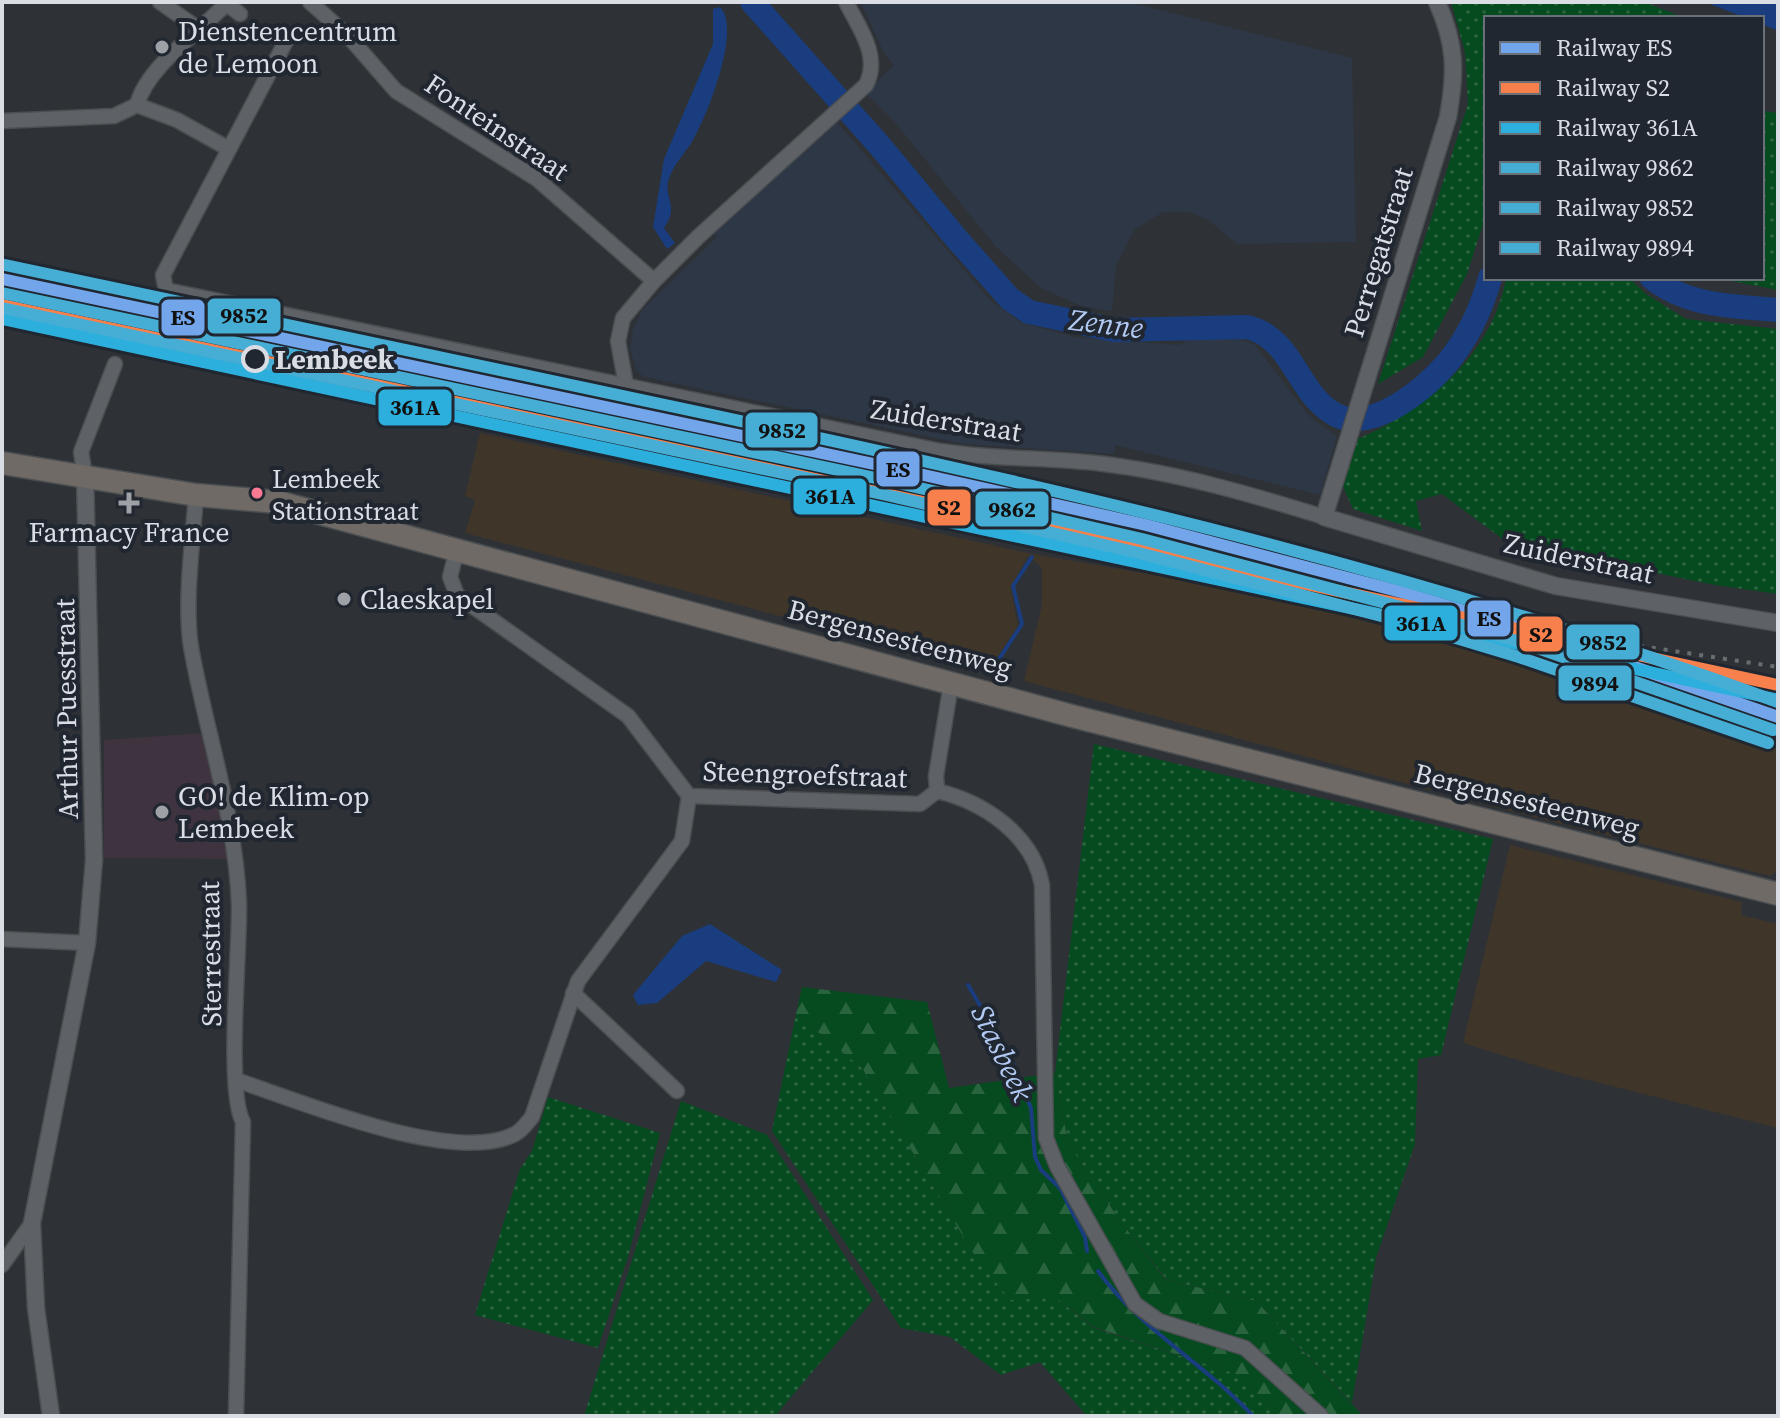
<svg xmlns="http://www.w3.org/2000/svg" width="1780" height="1418" viewBox="0 0 1780 1418" font-family="'Source Serif 4',serif">
<style>
.commercial{fill:#3f3529}
.built{fill:#2e3745}
.education{fill:#3e333f}
.grass{fill:url(#grass-dots)}
.forest{fill:url(#forest-firs)}
.water{fill:#193d7e}
.lines{fill:none;stroke-linecap:round;stroke-linejoin:round}
.stream{stroke:#193d7e;stroke-width:4}
.river{stroke:#193d7e;stroke-width:24}
.minor-casing{stroke:#4a4e51;stroke-width:17}
.tertiary-casing{stroke:#4a4e51;stroke-width:19}
.primary-casing{stroke:#4a4e51;stroke-width:25}
.minor{stroke:#5e6266;stroke-width:14}
.tertiary{stroke:#5e6266;stroke-width:16}
.primary{stroke:#6f6a66;stroke-width:22}
.rail{stroke:#6a6d70;stroke-width:4;stroke-dasharray:4 8;stroke-linecap:butt}
.rail-1-casing{stroke:#202730;stroke-width:18}
.rail-2-casing{stroke:#202730;stroke-width:18}
.rail-3-casing{stroke:#202730;stroke-width:18}
.rail-4-casing{stroke:#202730;stroke-width:18}
.rail-5-casing{stroke:#202730;stroke-width:18}
.rail-6-casing{stroke:#202730;stroke-width:18}
.rail-1{stroke:#73a5eb;stroke-width:12}
.rail-2{stroke:#f7804c;stroke-width:12}
.rail-3{stroke:#2dafdd;stroke-width:12}
.rail-4{stroke:#46aed5;stroke-width:12}
.rail-5{stroke:#46aed5;stroke-width:12}
.rail-6{stroke:#46aed5;stroke-width:12}
.poi-dot{fill:#9ea2a7;stroke:#202730;stroke-width:3}
.stop-dot{fill:#202730;stroke:#dadee4;stroke-width:4}
.bus-dot{fill:#fe7a93;stroke:#202730;stroke-width:3}
.labels{text-anchor:middle;stroke-width:8;stroke-linejoin:round;paint-order:stroke}
.bus-label{font-size:26px;fill:#dadee4;stroke:#202730;text-anchor:start}
.poi-label{font-size:28px;fill:#dadee4;stroke:#202730;text-anchor:start}
.street-label{font-size:28px;fill:#dadee4;stroke:#202730}
.stop-label{font-size:28px;font-weight:bold;fill:#dadee4;stroke:#202730;text-anchor:start}
.water-label{font-size:30px;font-style:italic;fill:#b2caf3;stroke:#202730}
.line-badge{stroke:#202730;stroke-width:3}
.pale-badge-label{font-size:22px;text-anchor:middle;font-weight:bold;fill:#111}
</style>
<defs>
<pattern id="grass-dots" width="8" height="8" patternUnits="userSpaceOnUse" patternTransform="scale(2)"><rect width="8" height="8" fill="#064b1f"/><path d="M2 2h.1M6 6h.1" fill="none" stroke="#2a643f" stroke-width="1.8" stroke-linecap="round"/></pattern>
<pattern id="forest-firs" width="22" height="20" patternUnits="userSpaceOnUse" patternTransform="scale(2)"><rect width="22" height="20" fill="#064b1f"/><path d="M5 1l3.5 6h-7zM16 11l3.5 6h-7z" fill="#2a643f"/></pattern>
</defs>
<rect width="100%" height="100%" fill="#2e3236"/>
<g class="commercial">
<path d="M480,433l548,120 211,37 257,64 190,55 92,32v128l-7,7 -281,-70 -466,-125 18,-76v-37l-14,-13 -17,34 7,37 -29,45 -524,-138 10,-33 -10,-4z"/>
<path d="M1510,845l232,57 -1,13 37,9v204l-221,-56 -94,-29z"/>
</g>
<g class="built">
<path d="M860,2h268l224,56 4,184 -119,2 -29,-24 -19,-8h-26l-29,18 -18,36 -4,45 -31,-5 -40,-18 -45,-41 -103,-127 -28,-27 29,-28 -10,-12z"/>
<path d="M836,121l155,180 31,22 53,14 104,8 9,-5 51,-2 16,7 54,71 28,20 -17,59 -205,-50 -1,9 -150,-10 -320,-67 -8,-7 -6,-21 3,-20 10,-20 74,-72 -4,-5z"/>
</g>
<path class="education" d="M204,733l26,126 -126,-1v-118z"/>
<g class="grass">
<path d="M1451,2h193l41,16h-199v197l-19,59 -44,83 -45,27 90,-280 -3,-52z"/>
<path d="M1762,111l16,2v177l-62,-12h46z"/>
<path d="M1506,278h123l17,16 40,25 92,10v265l-63,-9 -207,-42 -66,-49 -26,7 6,30 -69,-22 -10,-23 15,-47c67,-29 135,-84 148,-161z"/>
<path d="M1094,744l399,95 -52,216 -23,4 -3,85 -39,114 -24,145 -96,-102 -89,-21 -47,-59 -52,-78 -13,-70z"/>
<path d="M796,1014l66,54 113,188 81,42 38,30 146,47 39,41h-192l-47,-54 -39,13 -51,-38 -49,-9 -129,-197z"/>
<path d="M548,1097l112,36 -32,124 -30,91 -123,-33 45,-146 12,-18z"/>
<path d="M681,1101l86,34 106,165 -98,116h-191z"/>
</g>
<path class="forest" d="M802,987l125,15 22,86 106,-15 13,70 52,78 46,59 90,21 107,115h-84l-40,-41 -145,-48 -38,-29 -46,2 -35,-44 -113,-188 -66,-54z"/>
<g class="water">
<path d="M1705,2h73v29l-16,-7v-6h-16z"/>
<path d="M720,7c22,22 -13,109 -27,133 -7,12 -18,23 -23,36 -9,21 11,29 -6,52l11,15 -8,6 -14,-22 11,-68 49,-115v-35z"/>
<path d="M710,924l72,46 -6,12 -70,-21 -49,42 -19,2 -5,-10 49,-59z"/>
</g>
<g class="lines">
<g class="stream">
<path d="M989,674l33,-50 -9,-38 19,-29"/>
<path d="M968,985l41,69 22,54 4,49 6,13 19,18 25,49 2,14"/>
<path d="M1098,1271c42,58 107,93 155,145"/>
</g>
<g class="river">
<path d="M752,2l128,144 76,92 54,61 19,13 85,18 133,-3c47,11 50,68 89,88 38,20 101,-34 121,-65 15,-21 26,-47 33,-72"/>
<path d="M1652,278c36,29 82,28 126,32"/>
</g>
<defs>
<g id="minor">
<path d="M160,2l40,28"/>
<path d="M310,2l38,34 48,55 141,88 117,102"/>
<path d="M227,4l13,10"/>
<path d="M286,41l-123,234 3,15 774,161c55,9 109,6 164,13 74,9 149,31 220,53"/>
<path d="M137,105c10,-39 64,-74 91,-103"/>
<path d="M2,121l112,-5 23,-11 40,15 52,29"/>
<path d="M626,385l-8,-44 5,-23 31,-37 45,-45 167,-151c15,-29 -7,-57 -20,-83"/>
<path d="M85,475l-4,-23 34,-88"/>
<path d="M196,495c-3,43 -12,109 -5,152 15,85 45,171 48,257 1,46 -13,187 4,218l-7,294"/>
<path d="M457,549l-7,28 7,18 171,121 61,80 231,8 17,-13"/>
<path d="M937,791c47,11 96,44 105,94l4,253 11,28 78,138 24,17 86,27 76,68"/>
<path d="M937,791l-1,-15 15,-92"/>
<path d="M2,939l85,4"/>
<path d="M573,993l104,98"/>
<path d="M236,1080c63,21 219,86 279,54 6,-3 12,-11 17,-17l46,-136 104,-140 7,-45"/>
<path d="M2,1265l30,-42"/>
</g>
<g id="tertiary">
<path d="M1437,2c19,42 19,70 11,115l-124,400 232,69 222,37"/>
<path d="M51,1416l-15,-108 -4,-85 55,-280 7,-83 -9,-385"/>
</g>
<path id="primary" d="M2,463l194,32 82,7 794,214 706,178"/>
</defs>
<use href="#minor" class="minor-casing"/>
<use href="#tertiary" class="tertiary-casing"/>
<use href="#primary" class="primary-casing"/>
<use href="#minor" class="minor"/>
<use href="#tertiary" class="tertiary"/>
<use href="#primary" class="primary"/>
<path class="rail" d="M1628,644l150,23"/>
<defs>
<path id="rail-1" d="M2,279l886,188 258,58 255,67 127,38 250,87"/>
<path id="rail-2" d="M2,305l1776,380"/>
<path id="rail-3" d="M2,319l1773,380"/>
<path id="rail-4" d="M2,293l883,187 257,59 255,67 126,37 250,87"/>
<path id="rail-5" d="M5,265c222,47 443,94 665,141 379,80 743,162 1108,296"/>
<path id="rail-6" d="M2,308l880,186 257,59 254,66 126,38 249,86"/>
</defs>
<use href="#rail-1" class="rail-1-casing"/>
<use href="#rail-2" class="rail-2-casing"/>
<use href="#rail-3" class="rail-3-casing"/>
<use href="#rail-4" class="rail-4-casing"/>
<use href="#rail-5" class="rail-5-casing"/>
<use href="#rail-6" class="rail-6-casing"/>
<use href="#rail-1" class="rail-1"/>
<use href="#rail-2" class="rail-2"/>
<use href="#rail-3" class="rail-3"/>
<use href="#rail-4" class="rail-4"/>
<use href="#rail-5" class="rail-5"/>
<use href="#rail-6" class="rail-6"/>
</g>
<g class="poi-dot">
<circle cx="162" cy="47" r="8"/>
<path d="M125 491h8v8h8v8h-8v8h-8v-8h-8v-8h8z"/>
<circle cx="344" cy="599" r="8"/>
<circle cx="162" cy="812" r="8"/>
</g>
<circle class="stop-dot" cx="255" cy="359" r="12"/>
<circle class="bus-dot" cx="257" cy="493" r="7"/>
<g class="labels">
<g class="bus-label">
<text x="272" y="488">Lembeek<tspan x="272" dy="32">Stationstraat</tspan></text>
</g>
<g class="poi-label">
<text x="178" y="41">Dienstencentrum<tspan x="178" dy="32">de Lemoon</tspan></text>
<text x="129" y="542" text-anchor="middle">Farmacy France</text>
<text x="360" y="609">Claeskapel</text>
<text x="178" y="806">GO! de Klim-op<tspan x="178" dy="32">Lembeek</tspan></text>
</g>
<g class="street-label">
<text transform="translate(497 127) rotate(34)" y="10">Fonteinstraat</text>
<text transform="translate(1378 252) rotate(-73)" y="10">Perregatstraat</text>
<text transform="translate(946 420) rotate(9)" y="10">Zuiderstraat</text>
<text transform="translate(1579 558) rotate(12)" y="10">Zuiderstraat</text>
<text transform="translate(900 638) rotate(15)" y="10">Bergensesteenweg</text>
<text transform="translate(66 709) rotate(-91)" y="10">Arthur Puesstraat</text>
<text transform="translate(805 774) rotate(2)" y="10">Steengroefstraat</text>
<text transform="translate(1527 800) rotate(14)" y="10">Bergensesteenweg</text>
<text transform="translate(210 954) rotate(-91)" y="10">Sterrestraat</text>
</g>
<g class="stop-label">
<text x="275" y="369">Lembeek</text>
</g>
<g class="water-label">
<text transform="translate(1106 324) rotate(7)" y="10">Zenne</text>
<text transform="translate(1002 1053) rotate(64)" y="10">Stasbeek</text>
</g>
</g>
<g class="line-badge">
<rect x="206" y="297" width="76" height="38" rx="8" fill="#46aed5"/>
<rect x="160" y="298" width="46" height="39" rx="8" fill="#73a5eb"/>
<rect x="377" y="388" width="76" height="39" rx="8" fill="#2dafdd"/>
<rect x="744" y="411" width="75" height="38" rx="8" fill="#46aed5"/>
<rect x="875" y="450" width="46" height="38" rx="8" fill="#73a5eb"/>
<rect x="792" y="477" width="76" height="39" rx="8" fill="#2dafdd"/>
<rect x="926" y="488" width="46" height="39" rx="8" fill="#f7804c"/>
<rect x="974" y="490" width="76" height="38" rx="8" fill="#46aed5"/>
<rect x="1466" y="599" width="46" height="39" rx="8" fill="#73a5eb"/>
<rect x="1383" y="604" width="76" height="38" rx="8" fill="#2dafdd"/>
<rect x="1518" y="615" width="46" height="38" rx="8" fill="#f7804c"/>
<rect x="1565" y="623" width="76" height="38" rx="8" fill="#46aed5"/>
<rect x="1557" y="664" width="76" height="38" rx="8" fill="#46aed5"/>
</g>
<g class="pale-badge-label">
<text x="244" y="323">9852</text>
<text x="183" y="325">ES</text>
<text x="415" y="415">361A</text>
<text x="782" y="438">9852</text>
<text x="898" y="477">ES</text>
<text x="830" y="504">361A</text>
<text x="949" y="515">S2</text>
<text x="1012" y="517">9862</text>
<text x="1489" y="626">ES</text>
<text x="1421" y="631">361A</text>
<text x="1541" y="642">S2</text>
<text x="1603" y="650">9852</text>
<text x="1595" y="691">9894</text>
</g>
<rect width="1780" height="1418" fill="none" stroke="#dadee4" stroke-width="8"/>
<rect x="1484" y="16" width="280" height="264" fill="#202730" stroke="#6a7078" stroke-width="2"/>
<rect x="1500" y="42" width="40" height="12" fill="#73a5eb" stroke="#6a7078" stroke-width="2"/>
<text x="1556" y="56" font-size="24" fill="#dadee4">Railway ES</text>
<rect x="1500" y="82" width="40" height="12" fill="#f7804c" stroke="#6a7078" stroke-width="2"/>
<text x="1556" y="96" font-size="24" fill="#dadee4">Railway S2</text>
<rect x="1500" y="122" width="40" height="12" fill="#2dafdd" stroke="#6a7078" stroke-width="2"/>
<text x="1556" y="136" font-size="24" fill="#dadee4">Railway 361A</text>
<rect x="1500" y="162" width="40" height="12" fill="#46aed5" stroke="#6a7078" stroke-width="2"/>
<text x="1556" y="176" font-size="24" fill="#dadee4">Railway 9862</text>
<rect x="1500" y="202" width="40" height="12" fill="#46aed5" stroke="#6a7078" stroke-width="2"/>
<text x="1556" y="216" font-size="24" fill="#dadee4">Railway 9852</text>
<rect x="1500" y="242" width="40" height="12" fill="#46aed5" stroke="#6a7078" stroke-width="2"/>
<text x="1556" y="256" font-size="24" fill="#dadee4">Railway 9894</text>
</svg>
